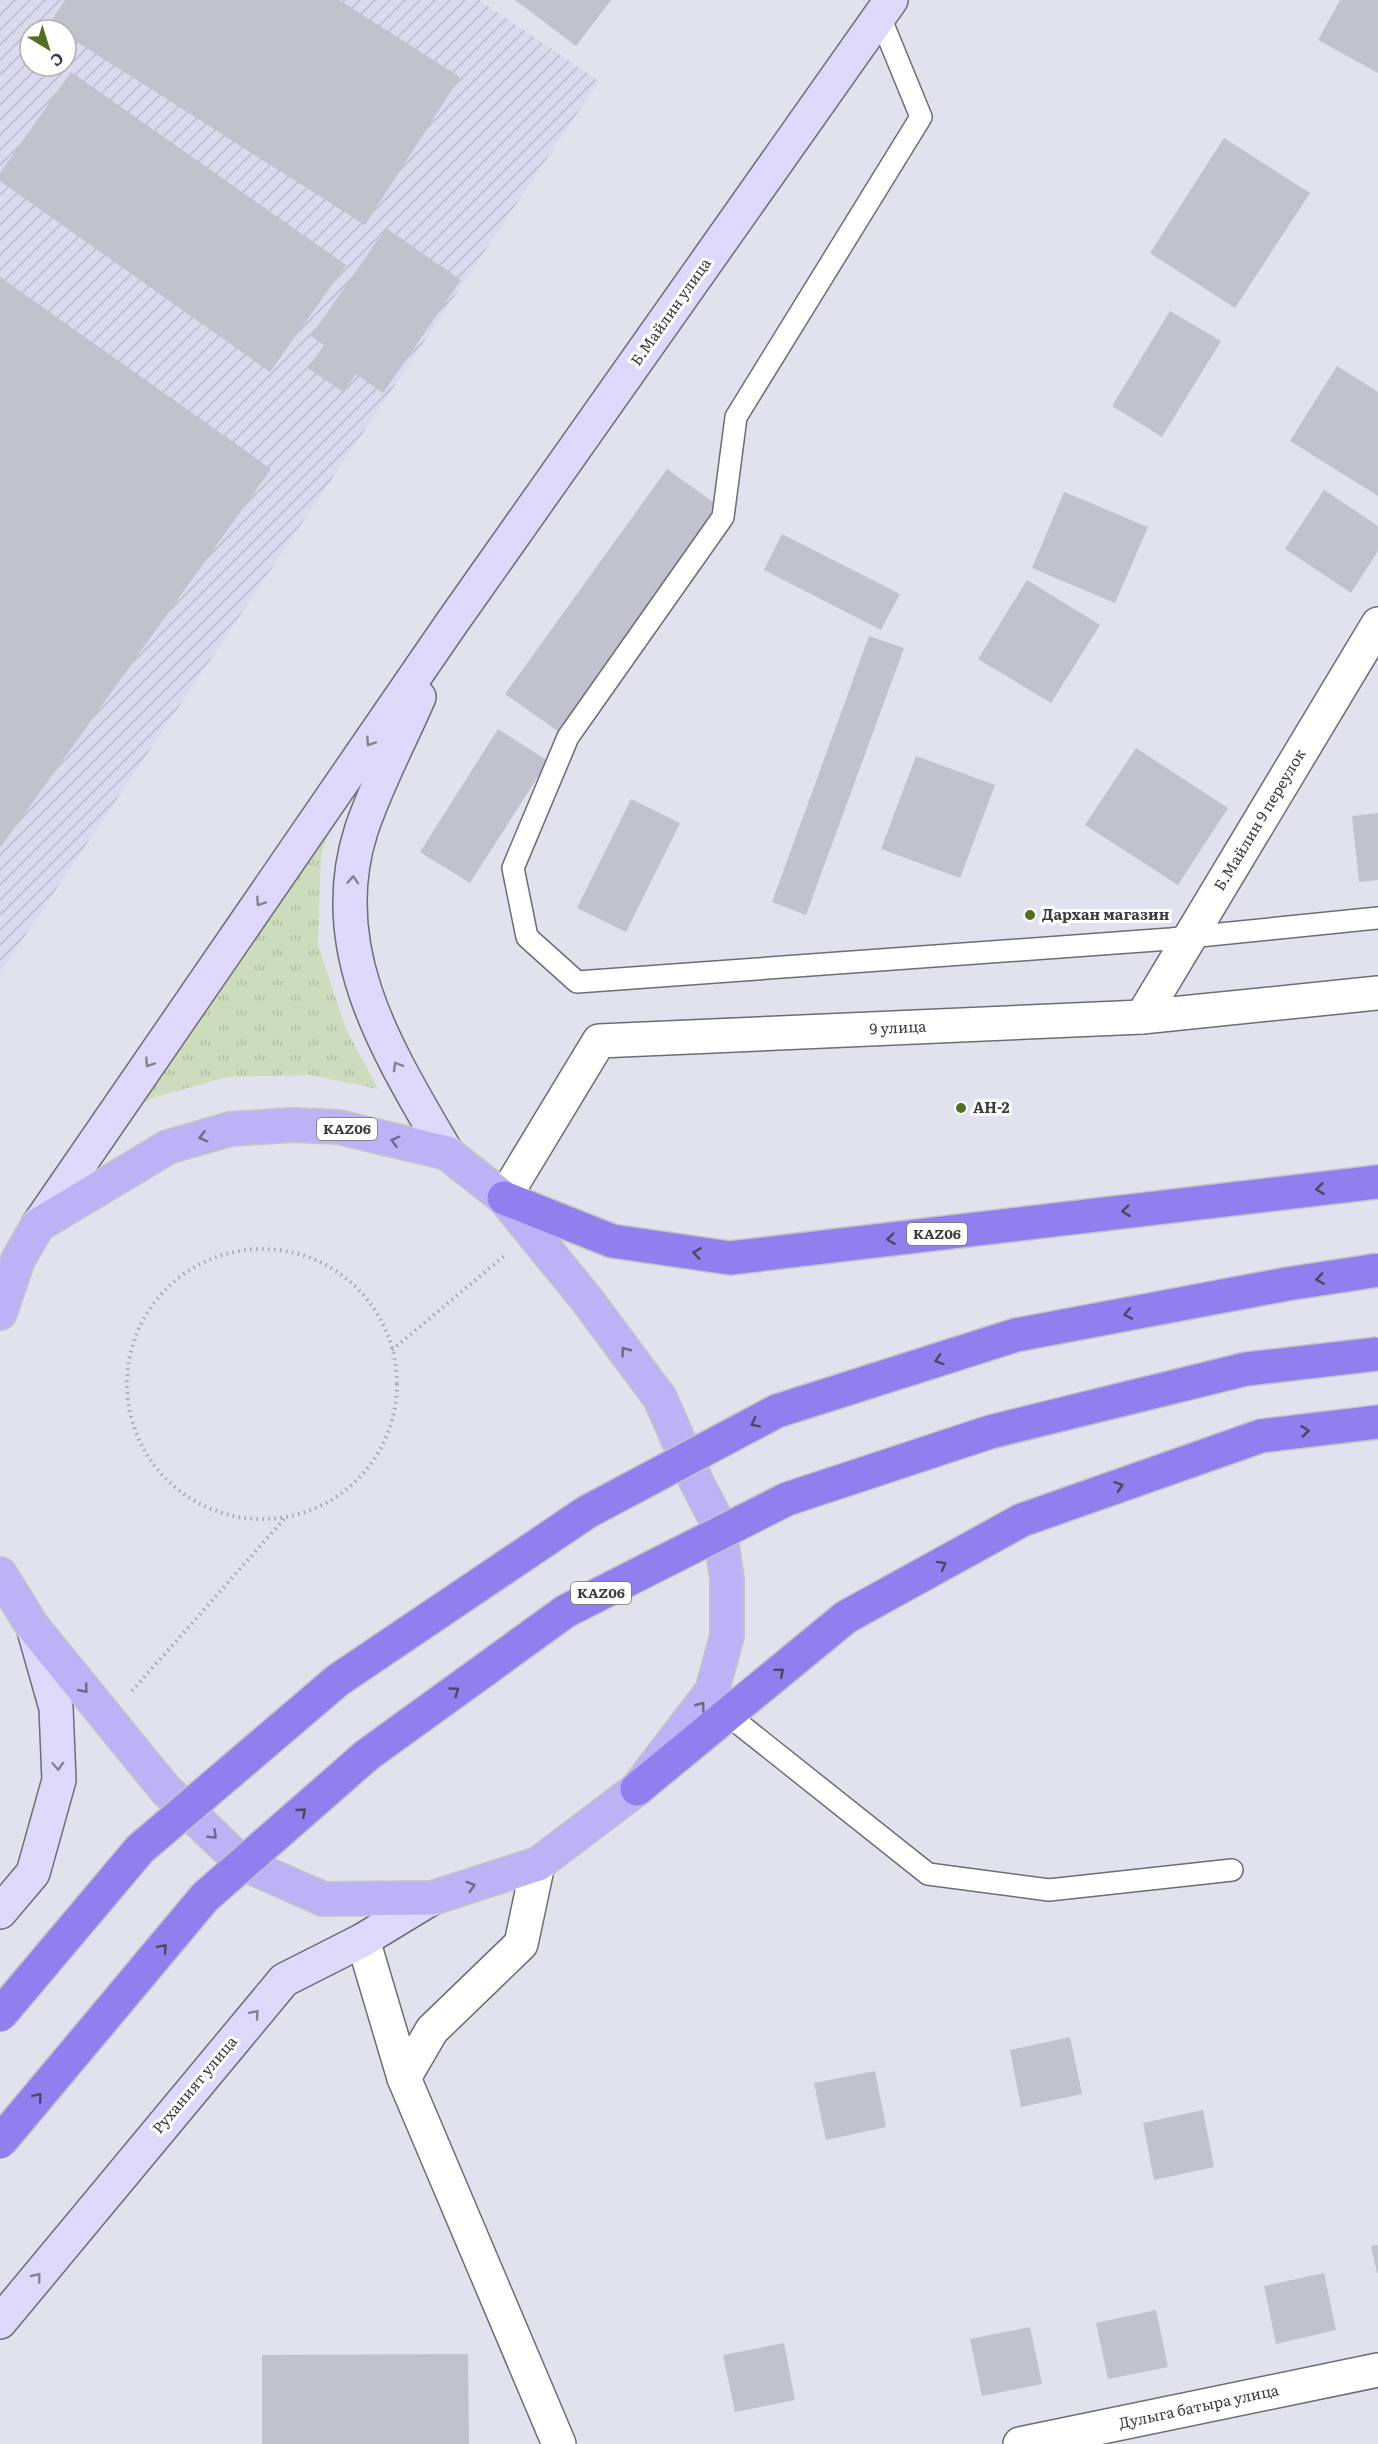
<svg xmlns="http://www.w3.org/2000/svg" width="1378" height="2444" viewBox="0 0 1378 2444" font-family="Literata,serif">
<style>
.industrial{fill:url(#industrial-furrows);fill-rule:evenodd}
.grass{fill:url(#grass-tufts)}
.building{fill:#c2c1ce}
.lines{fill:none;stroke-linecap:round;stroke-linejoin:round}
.lane-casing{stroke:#6d6c77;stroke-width:24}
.street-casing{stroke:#6d6c77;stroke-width:36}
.secondary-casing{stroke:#6d6c77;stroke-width:36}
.primary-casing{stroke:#c4c4c5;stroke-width:36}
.highway-casing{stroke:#c4c4c5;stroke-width:36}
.path{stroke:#a7a6b0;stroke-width:4;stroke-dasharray:1.5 4.5;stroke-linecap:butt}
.lane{stroke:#fff;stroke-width:21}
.street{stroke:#fff;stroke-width:33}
.secondary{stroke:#ded9fa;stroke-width:33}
.primary{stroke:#bdb2f5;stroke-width:33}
.highway{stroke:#917fef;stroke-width:33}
.highway-bridge-casing{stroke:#c4c4c5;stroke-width:36;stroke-linecap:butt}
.highway-bridge{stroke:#917fef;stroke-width:33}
.oneway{stroke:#848293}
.oneway2{stroke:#6f6a88}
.oneway3{stroke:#4c4862}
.poi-dot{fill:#526f24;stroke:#fff;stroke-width:2}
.labels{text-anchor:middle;stroke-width:6;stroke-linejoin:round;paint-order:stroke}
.shield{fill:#fff;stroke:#767579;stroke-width:1.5}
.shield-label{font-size:14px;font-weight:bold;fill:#3b3a3f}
.street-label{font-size:15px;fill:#3b3a3f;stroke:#fff}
.poi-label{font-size:15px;font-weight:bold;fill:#3b3a3f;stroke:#fff;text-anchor:start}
</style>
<defs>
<pattern id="industrial-furrows" width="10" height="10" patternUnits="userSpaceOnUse" patternTransform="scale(1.5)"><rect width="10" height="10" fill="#dad9ed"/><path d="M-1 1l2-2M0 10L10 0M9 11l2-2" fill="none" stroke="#bcbbcc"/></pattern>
<pattern id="grass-tufts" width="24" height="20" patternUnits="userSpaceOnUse" patternTransform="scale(1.5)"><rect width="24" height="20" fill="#cddcbc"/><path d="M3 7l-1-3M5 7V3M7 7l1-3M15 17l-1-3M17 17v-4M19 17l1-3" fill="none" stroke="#b1bea3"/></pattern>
</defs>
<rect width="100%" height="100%" fill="#e2e2ee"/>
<path class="industrial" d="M0,0h479l120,81 -599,892zM30,30h36v36h-36z"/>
<path class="grass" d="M356,753l-35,102 -3,90 28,84 32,60 -68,-14 -83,2 -71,20 -61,30z"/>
<g class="building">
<path d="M65,0h274l121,77 -95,148 -299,-190v-5h-7l-10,-6z"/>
<path d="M515,0h96l-35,46z"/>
<path d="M1340,0h38v73l-60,-33z"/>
<path d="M71,72l275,193 -76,107 -270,-191v-8z"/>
<path d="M1224,138l86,55 -75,115 -85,-55z"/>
<path d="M386,228l75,52 -78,113 -27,-19 -13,18 -35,-24 16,-23 -13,-9z"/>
<path d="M0,277l271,192 -271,379z"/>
<path d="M1170,311l51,30 -59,96 -50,-31z"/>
<path d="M1337,366l41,26v104l-88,-55z"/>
<path d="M667,469l53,38 -161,225 -54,-38z"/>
<path d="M1324,490l54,36v25l-27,42 -66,-44z"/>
<path d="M1064,492l84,35 -33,76 -83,-35z"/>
<path d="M782,534l118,60 -19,36 -117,-60z"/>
<path d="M1027,580l73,45 -49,78 -73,-44z"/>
<path d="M869,636l35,12 -98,267 -34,-13z"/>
<path d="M498,729l50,32 -78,122 -50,-31z"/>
<path d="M1136,748l92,60 -50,77 -93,-60z"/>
<path d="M916,756l79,29 -35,93 -79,-29z"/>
<path d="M631,799l49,24 -54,109 -49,-24z"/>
<path d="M1378,813v67l-19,2 -7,-66z"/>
<path d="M1070,2037l12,57 -61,13 -11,-57z"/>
<path d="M875,2071l11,56 -60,13 -12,-57z"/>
<path d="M1203,2110l11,57 -60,13 -11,-57z"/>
<path d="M1378,2245v28h-1l-6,-27z"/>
<path d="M1324,2273l12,57 -60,14 -12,-58z"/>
<path d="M1156,2310l12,57 -60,12 -12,-56z"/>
<path d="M1030,2327l12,57 -60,12 -12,-57z"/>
<path d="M784,2343l11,57 -60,12 -12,-57z"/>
<path d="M468,2354l1,90h-207v-89z"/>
</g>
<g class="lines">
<defs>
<g id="lane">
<path d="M880,17l41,100 -185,300 -13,100 -155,220 -55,131 14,69 50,45 593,-43 208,-21"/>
<path d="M728,1715l200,159 121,16 183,-20"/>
</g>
<g id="street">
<path d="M1142,1017l236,-393"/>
<path d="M504,1198l95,-157 543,-24 236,-24"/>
<path d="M363,1940l41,138 155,366"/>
<path d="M404,2078l28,-48 89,-86 17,-80"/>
<path d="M1020,2444l358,-74"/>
</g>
<g id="secondary">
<path d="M419,697c-19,44 -43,88 -58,134 -38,120 28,222 86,322"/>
<path d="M38,1225l413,-601 440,-624"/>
<path d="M0,1912l33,-39 26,-93 -3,-72 -23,-81"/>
<path d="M0,2322l284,-342 79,-40 69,-42"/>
</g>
<path id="primary" d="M0,1313l18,-53 20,-35 130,-78 62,-18 62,-4 46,2 109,26 57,45 83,102 73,98 37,85 22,42 8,54v57l-15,55 -75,98 -99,75 -106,34 -109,1 -81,-36 -77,-74 -132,-162 -33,-53"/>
<g id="highway">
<path d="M504,1198l108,43 118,17 648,-76"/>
<path d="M637,1789l209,-172 176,-97 239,-84 117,-14"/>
</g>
</defs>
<use href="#lane" class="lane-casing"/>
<use href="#street" class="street-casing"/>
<use href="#secondary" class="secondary-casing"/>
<use href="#primary" class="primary-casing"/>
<use href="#highway" class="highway-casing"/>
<g class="path">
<circle cx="262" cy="1384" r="135"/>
<path d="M392,1350l112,-94"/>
<path d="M132,1691l154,-174"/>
</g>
<use href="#lane" class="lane"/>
<use href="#street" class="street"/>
<use href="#secondary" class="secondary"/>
<use href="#primary" class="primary"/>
<use href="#highway" class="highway"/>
<defs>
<g id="highway-bridge">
<path d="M0,2015l140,-166 198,-169 249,-168 190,-101 239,-76 271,-51 91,-14"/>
<path d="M0,2142l205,-245 162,-142 199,-144 221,-112 203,-67 256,-63 132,-15"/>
</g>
</defs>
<use href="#highway-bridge" class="highway-bridge-casing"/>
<use href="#highway-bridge" class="highway-bridge"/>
</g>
<defs><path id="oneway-chevron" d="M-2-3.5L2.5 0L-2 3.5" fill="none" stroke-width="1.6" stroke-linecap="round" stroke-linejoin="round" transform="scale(1.5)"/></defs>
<g class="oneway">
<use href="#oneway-chevron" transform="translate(370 742) rotate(124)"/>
<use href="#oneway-chevron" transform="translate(353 880) rotate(-86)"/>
<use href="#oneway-chevron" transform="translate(260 902) rotate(124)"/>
<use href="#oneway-chevron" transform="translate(149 1063) rotate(124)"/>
<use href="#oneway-chevron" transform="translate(397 1066) rotate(-120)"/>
<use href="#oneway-chevron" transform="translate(58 1766) rotate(87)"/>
<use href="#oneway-chevron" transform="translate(255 2014) rotate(-49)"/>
<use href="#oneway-chevron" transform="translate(37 2277) rotate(-51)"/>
</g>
<g class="oneway2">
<use href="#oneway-chevron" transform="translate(203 1137) rotate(165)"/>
<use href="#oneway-chevron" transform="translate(395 1141) rotate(-166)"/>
<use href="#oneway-chevron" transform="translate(625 1351) rotate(-127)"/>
<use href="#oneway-chevron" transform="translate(84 1689) rotate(51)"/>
<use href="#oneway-chevron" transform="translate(701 1706) rotate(-53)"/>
<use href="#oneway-chevron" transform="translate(213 1835) rotate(44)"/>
<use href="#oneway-chevron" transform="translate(471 1886) rotate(-18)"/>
</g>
<g class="oneway3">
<use href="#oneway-chevron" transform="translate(1320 1189) rotate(173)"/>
<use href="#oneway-chevron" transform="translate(1126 1211) rotate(173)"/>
<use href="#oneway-chevron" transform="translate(891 1239) rotate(173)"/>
<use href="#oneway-chevron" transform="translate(697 1253) rotate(-172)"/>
<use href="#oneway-chevron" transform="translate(1320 1279) rotate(171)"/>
<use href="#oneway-chevron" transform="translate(1128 1314) rotate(169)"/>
<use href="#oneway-chevron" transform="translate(939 1360) rotate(162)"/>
<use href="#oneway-chevron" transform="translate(755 1423) rotate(153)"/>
<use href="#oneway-chevron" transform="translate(1305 1431) rotate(-7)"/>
<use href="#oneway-chevron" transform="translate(1119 1486) rotate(-19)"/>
<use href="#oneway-chevron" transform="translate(942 1565) rotate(-29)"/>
<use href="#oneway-chevron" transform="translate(780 1672) rotate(-40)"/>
<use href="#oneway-chevron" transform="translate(455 1691) rotate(-36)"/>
<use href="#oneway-chevron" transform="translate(302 1812) rotate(-41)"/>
<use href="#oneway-chevron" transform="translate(163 1948) rotate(-50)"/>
<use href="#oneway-chevron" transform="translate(38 2097) rotate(-50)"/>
</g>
<g class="poi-dot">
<circle cx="1030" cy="915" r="6"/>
<circle cx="961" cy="1108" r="6"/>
</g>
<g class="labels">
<g class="shield">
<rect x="317" y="1118" width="60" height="22" rx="4.5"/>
<rect x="907" y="1223" width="60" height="22" rx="4.5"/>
<rect x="571" y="1582" width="60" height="22" rx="4.5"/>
</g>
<g class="shield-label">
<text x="347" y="1134">KАZ06</text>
<text x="937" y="1239">KАZ06</text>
<text x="601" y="1598">KАZ06</text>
</g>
<g class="street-label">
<text transform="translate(671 312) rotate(-55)" y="5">Б.Майлин улица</text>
<text transform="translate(1260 820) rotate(-59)" y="5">Б.Майлин 9 переулок</text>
<text transform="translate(898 1028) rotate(-3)" y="5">9 улица</text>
<text transform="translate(195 2085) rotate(-50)" y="5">Руханият улица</text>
<text transform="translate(1199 2407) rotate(-12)" y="5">Дулыга батыра улица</text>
</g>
<g class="poi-label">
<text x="1042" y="920">Дархан магазин</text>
<text x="973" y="1113">АН-2</text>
</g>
</g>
<g transform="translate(48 48) rotate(142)"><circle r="28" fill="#ffffff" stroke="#b1b0b2" stroke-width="1.5"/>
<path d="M0-4.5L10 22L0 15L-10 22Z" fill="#526f24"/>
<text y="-9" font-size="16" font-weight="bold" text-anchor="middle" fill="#3b3a3f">С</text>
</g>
</svg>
